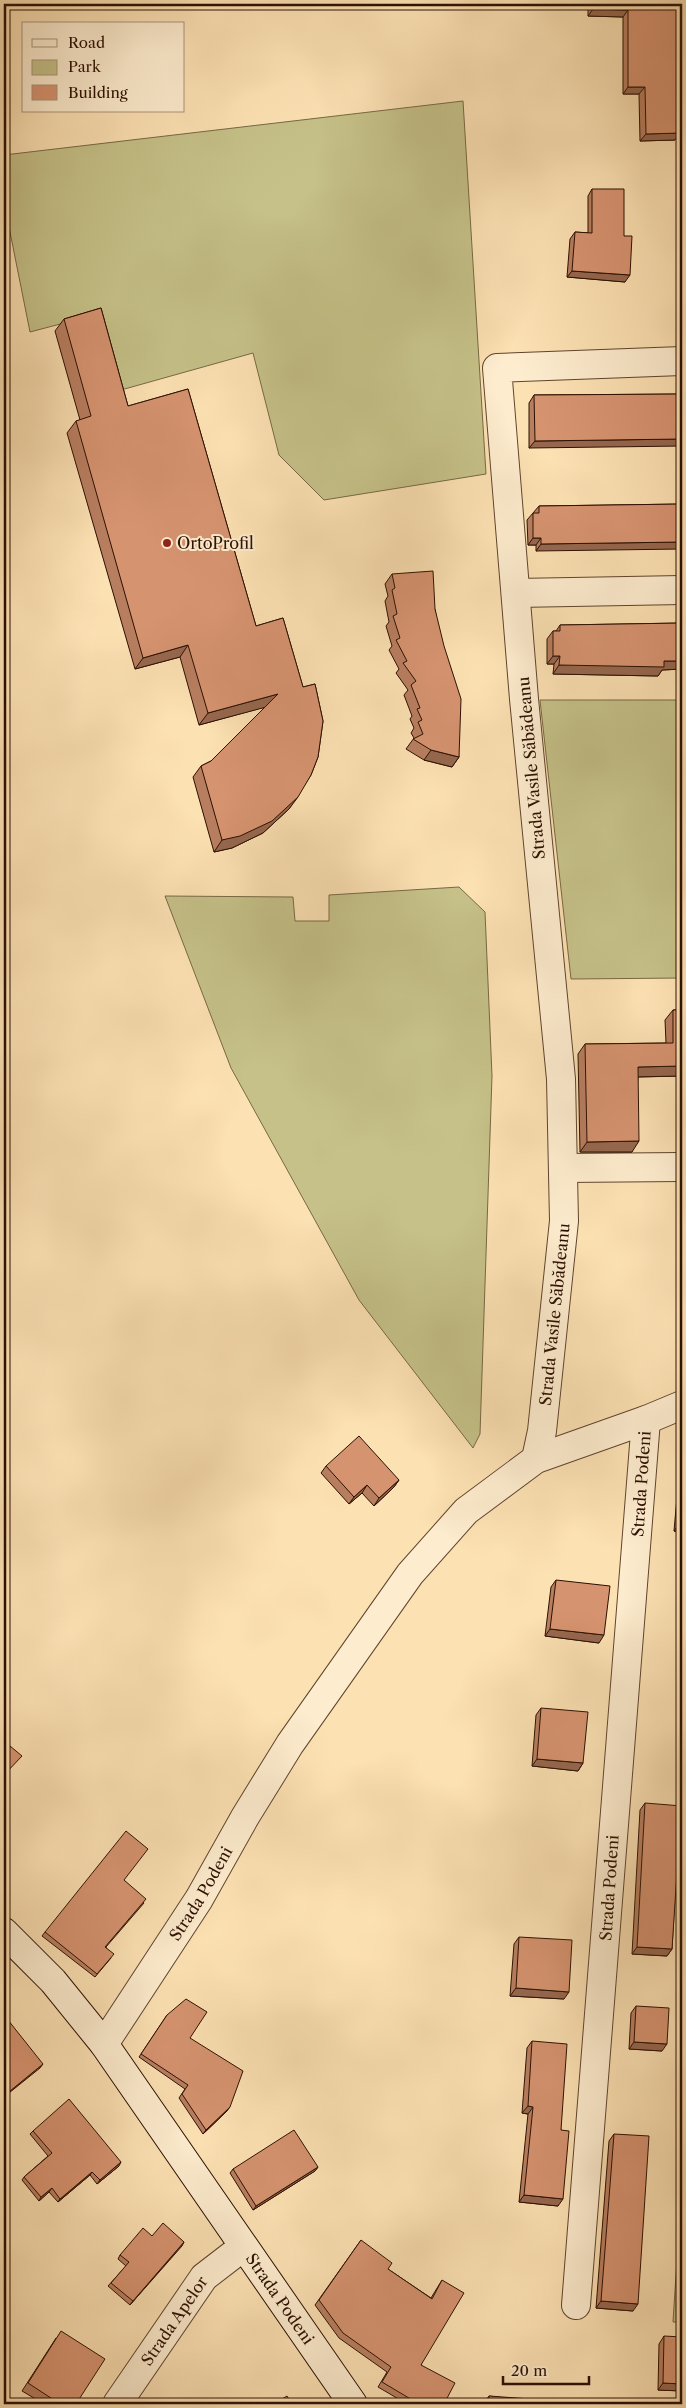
<svg xmlns="http://www.w3.org/2000/svg" width="686" height="2408" viewBox="0 0 686 2408" font-family="'Libre Caslon Text',serif">
<style>
.green{fill:#c5c188;stroke:#786845}
.lines{fill:none;stroke-linecap:round;stroke-linejoin:round}
.minor-casing{stroke:#60442e;stroke-width:30}
.secondary-casing{stroke:#2c1002;stroke-width:30}
.minor{stroke:#fdecce;stroke-width:28}
.secondary{stroke:#fdecce;stroke-width:28}
.wall{fill:#b87e60;stroke:#2c1002}
.shaded-wall{fill:#96674e;stroke:#2c1002}
.building{fill:#d69370;stroke:#2c1002}
.poi-dot{fill:#8f2418;stroke:#fdecce;stroke-width:2}
.labels{text-anchor:middle;stroke-width:4;stroke-linejoin:round;paint-order:stroke}
.poi-label{font-size:16px;fill:#2c1002;stroke:#fdecce;text-anchor:start}
.street-label{font-size:16px;fill:#2c1002;stroke:#fdecce}
</style>
<rect width="100%" height="100%" fill="#fce1b3"/>
<filter id="stains"><feTurbulence type="fractalNoise" baseFrequency=".004" numOctaves="4"/><feColorMatrix values="0 0 0 0 .2 0 0 0 0 .09 0 0 0 0 .02 0 0 0 .5 -.17"/></filter>
<radialGradient id="worn" r=".72"><stop offset=".6" stop-color="#630" stop-opacity="0"/><stop offset="1" stop-color="#630" stop-opacity=".3"/></radialGradient>
<g class="green">
<path d="M463,101l23,373 -162,26 -45,-45 -26,-102 -132,37 -19,-77 -72,19 -26,-130v-47z"/>
<path d="M540,700h142v278l-111,1z"/>
<path d="M459,887l26,25 7,164 -12,358 -7,14 -114,-148 -128,-232 -66,-172 128,1 2,24h34v-26z"/>
<path d="M682,2182v140h-9z"/>
</g>
<g class="lines">
<defs>
<g id="minor">
<path d="M516,593l166,-3"/>
<path d="M563,1168l119,-1"/>
<path d="M646,1420l36,-15"/>
<path id="s1" d="M536,1459l6,-28 22,-210 -3,-142 -37,-380 -27,-331 185,-7"/>
<path id="s2" d="M104,2044l95,-145 46,-82 45,-73 120,-170 56,-63 70,-52 110,-39 -70,885"/>
<path id="s3" d="M117,2404l87,-127 39,-30"/>
</g>
<g id="secondary">
<path id="s4" d="M4,1932l49,49 51,63 249,360"/>
</g>
</defs>
<use href="#minor" class="minor-casing"/>
<use href="#secondary" class="secondary-casing"/>
<use href="#minor" class="minor"/>
<use href="#secondary" class="secondary"/>
</g>
<g class="wall">
<path d="M588,4h93l-1,129 -5,7 -35,1 -1,-47h-16v-77l-35,-1z"/>
<path d="M592,189l32,47 1,46 -58,-5 3,-38 5,-7 13,1v-37z"/>
<path d="M101,308l27,98 60,-17 68,237 27,-8 20,69 12,-3 8,37 -5,36 -7,18 -22,34 -26,24 -31,15 -18,4 -21,-75 8,-11 10,-5 54,-54 -66,18 -19,-68 -45,12 -68,-236 9,-12 4,-1 -25,-89 9,-12z"/>
<path d="M682,394l-153,54v-45l5,-8z"/>
<path d="M682,504l-146,47v-6h-8l-1,-25 12,-14z"/>
<path d="M392,574l43,35 24,148 -7,10 -28,-7 -18,-11 8,-11 -3,-5 3,-5 -4,-9 2,-3 -8,-21 4,-5 -12,-17 3,-4 -10,-19 3,-4 -6,-20 3,-4 -4,-21 3,-5 -3,-12z"/>
<path d="M682,623v46l-20,1 -4,6 -105,-2 1,-10h-7v-25l6,-8h3l4,-6z"/>
<path d="M673,1010h9v66l-44,1 -6,75h-52l-2,-98 7,-10 81,-1 -1,-23z"/>
<path d="M682,1460v72l-8,-1 6,-67z"/>
<path d="M326,1466l73,14 -5,7 -20,19 -12,-13 -13,11 -28,-31z"/>
<path d="M556,1580l43,63 -54,-7 6,-49z"/>
<path d="M541,1708l42,55 -5,8 -46,-5 4,-51z"/>
<path d="M645,1803l37,77 -6,-1 -4,70 -5,7 -35,-2 8,-144z"/>
<path d="M124,1880l20,23 -38,44 5,11 -16,19 -53,-41 3,-4z"/>
<path d="M519,1937l45,62 -54,-3 4,-52z"/>
<path d="M636,2006l26,45 -33,-2 2,-36z"/>
<path d="M167,2015l23,23 37,73 -24,23 -24,-36 6,-9 -46,-32z"/>
<path d="M532,2041l29,89 -3,76 -39,-4 9,-88 -6,-1 5,-65z"/>
<path d="M33,2131l86,35 -22,18 -7,-9 -32,27 -9,-10 -10,9 -17,-21 2,-3 24,-21 -18,-22z"/>
<path d="M614,2134l19,177 -37,-3 13,-167z"/>
<path d="M318,2167l-3,4 -62,39 -23,-37 3,-4z"/>
<path d="M152,2236l32,6 -54,63 -22,-19 18,-20 -8,-7 2,-4z"/>
<path d="M361,2240l27,29 43,29 11,-18 -21,85 23,39h-37l-29,-17 9,-15 -48,-34 -24,-33z"/>
<path d="M664,2336l18,55 -24,-1 1,-46z"/>
<path d="M56,2338l20,66h-32l-22,-13z"/>
<path d="M489,2396l69,8h-72v-4z"/>
</g>
<g class="shaded-wall">
<path d="M593,9l35,1 -5,7 -35,-1z"/>
<path d="M628,87h17l-6,7h-16z"/>
<path d="M680,133l-5,7 -35,1 6,-7z"/>
<path d="M572,271l58,4 -5,7 -58,-5z"/>
<path d="M682,439v7l-153,2 6,-7z"/>
<path d="M533,538h8l-5,7h-8z"/>
<path d="M682,542v7l-146,2 5,-7z"/>
<path d="M188,645l-8,12 -45,12 8,-11z"/>
<path d="M553,656h7l-6,8h-7z"/>
<path d="M664,661h18v8l-20,1 -4,6 -105,-2 6,-9z"/>
<path d="M278,694l-8,12 -71,19 9,-12z"/>
<path d="M431,750l28,7 -7,10 -28,-7z"/>
<path d="M298,797l-9,12 -26,24 -31,15 -18,4 8,-12z"/>
<path d="M682,1066v10l-52,1 8,-10z"/>
<path d="M639,1141l-7,11h-52l7,-10z"/>
<path d="M399,1480l-5,7 -20,19 5,-8z"/>
<path d="M367,1485l-5,8 -13,11 5,-7z"/>
<path d="M679,1524h3v8l-8,-1z"/>
<path d="M550,1629l54,6 -5,8 -54,-7z"/>
<path d="M537,1759l46,4 -5,8 -46,-5z"/>
<path d="M677,1872h5v8l-11,-1z"/>
<path d="M637,1947l35,2 -5,7 -35,-2z"/>
<path d="M516,1988l53,4 -5,7 -54,-3z"/>
<path d="M634,2042l33,2 -5,7 -33,-2z"/>
<path d="M43,2064l-3,4 -36,29v-1z"/>
<path d="M528,2106l5,1 -5,7 -6,-1z"/>
<path d="M230,2107l-3,4 -24,23 3,-4z"/>
<path d="M121,2162l-2,4 -22,18 3,-4z"/>
<path d="M318,2167l-3,4 -62,39 3,-4z"/>
<path d="M92,2172l-2,3 -32,27 2,-3z"/>
<path d="M52,2188l-3,4 -10,9 2,-4z"/>
<path d="M524,2195l39,4 -5,7 -39,-4z"/>
<path d="M184,2242l-2,4 -52,59 3,-4z"/>
<path d="M601,2301l37,3 -5,7 -37,-3z"/>
<path d="M663,2383l19,1v7l-24,-1z"/>
</g>
<g class="building">
<path d="M593,4h88l-1,129 -34,1 -1,-47h-17v-77l-35,-1z"/>
<path d="M592,189h32v47h8l-2,39 -58,-4 3,-39 17,1z"/>
<path d="M101,308l27,98 60,-17 68,237 27,-8 20,69 12,-3 8,37 -5,36 -7,18 -13,22 -26,24 -32,15 -18,4 -21,-74 10,-5 67,-67 -70,19 -20,-68 -45,13 -67,-237 15,-5 -27,-97z"/>
<path d="M682,394v45l-147,2 -1,-46z"/>
<path d="M682,504v38l-141,2v-6h-8v-25h6v-7z"/>
<path d="M433,571l2,38 9,37 17,53 -2,58 -28,-7 -18,-11 10,-5 -5,-12 4,-2 -5,-11 3,-1 -9,-23 5,-4 -13,-18 4,-2 -11,-21 4,-2 -7,-22 4,-2 -5,-24 3,-2 -3,-14z"/>
<path d="M682,623v38h-18v6l-105,-2 1,-9h-7v-25h7v-6z"/>
<path d="M673,1010h9v56l-44,1 1,74 -52,1 -2,-98 88,-1z"/>
<path d="M359,1436l40,44 -20,18 -12,-13 -13,12 -28,-31z"/>
<path d="M682,1487v37h-3z"/>
<path d="M556,1580l54,6 -6,49 -54,-6z"/>
<path d="M541,1708l47,4 -5,51 -46,-4z"/>
<path d="M4,1741l18,15 -18,19z"/>
<path d="M645,1803l37,3v66h-5l-5,77 -35,-2z"/>
<path d="M126,1831l22,18 -24,31 22,19 -41,48 9,7 -17,20 -52,-42z"/>
<path d="M519,1937l53,3 -3,52 -53,-4z"/>
<path d="M186,1999l21,13 -17,26 53,33 -13,36 -24,23 -24,-36 6,-9 -47,-31 26,-39z"/>
<path d="M636,2006l33,2 -2,36 -33,-2z"/>
<path d="M4,2015l39,49 -39,32z"/>
<path d="M532,2041l35,3 -6,86 8,1 -6,68 -39,-4 9,-88 -5,-1z"/>
<path d="M69,2099l52,63 -21,18 -8,-8 -32,27 -8,-11 -11,9 -17,-20 28,-24 -19,-22z"/>
<path d="M294,2130l24,37 -62,39 -23,-37z"/>
<path d="M614,2134l35,2 -11,168 -37,-3z"/>
<path d="M163,2223l21,19 -51,59 -22,-18 18,-21 -9,-7 23,-27 9,8z"/>
<path d="M361,2240l31,23 -4,6 44,30 10,-19 22,13 -43,72 34,18 -11,21h-25l-37,-22 9,-15 -48,-34 -24,-33z"/>
<path d="M61,2331l44,28 -29,45h-16l-32,-21z"/>
<path d="M664,2336l18,1v47l-19,-1z"/>
<path d="M287,2396l5,8h-18z"/>
<path d="M489,2396l69,5v3h-70z"/>
</g>
<circle class="poi-dot" cx="167" cy="543" r="5"/>
<g class="labels">
<g class="poi-label">
<text x="177" y="549">OrtoProfil</text>
</g>
<g class="street-label">
<text transform="translate(531 768) rotate(-95)" y="6">Strada Vasile Săbădeanu</text>
<text dy="6" stroke="none"><textPath href="#s1" startOffset="146">Strada Vasile Săbădeanu</textPath></text>
<text transform="translate(641 1484) rotate(-86)" y="6">Strada Podeni</text>
<text transform="translate(609 1888) rotate(-86)" y="6">Strada Podeni</text>
<text dy="6" stroke="none"><textPath href="#s2" startOffset="179">Strada Podeni</textPath></text>
<text dy="6" stroke="none"><textPath href="#s4" startOffset="460">Strada Podeni</textPath></text>
<text dy="6" stroke="none"><textPath href="#s3" startOffset="101">Strada Apelor</textPath></text>
</g>
</g>
<rect width="686" height="2408" fill="none" stroke="#fce1b3" stroke-width="20"/>
<rect x="5" y="5" width="676" height="2398" fill="none" stroke="#2c1002" stroke-width="2.5"/>
<rect x="10" y="10" width="666" height="2388" fill="none" stroke="#2c1002"/>
<rect x="22" y="22" width="162" height="90" fill="#fdecce" stroke="#a9947c"/>
<rect x="32" y="39" width="25" height="8" fill="#fdecce" stroke="#a9947c"/>
<text x="68" y="48" font-size="15" fill="#2c1002">Road</text>
<rect x="32" y="60" width="25" height="15" fill="#c5c188" stroke="#a9947c"/>
<text x="68" y="72" font-size="15" fill="#2c1002">Park</text>
<rect x="32" y="85" width="25" height="15" fill="#d69370" stroke="#a9947c"/>
<text x="68" y="98" font-size="15" fill="#2c1002">Building</text>
<path d="M503 2376v8h86v-8" fill="none" stroke="#2c1002" stroke-width="2.5"/>
<text x="511" y="2376" font-size="15" fill="#2c1002" stroke="#fdecce" stroke-width="4" paint-order="stroke">20 m</text>
<rect width="100%" height="100%" filter="url(#stains)"/>
<rect width="100%" height="100%" fill="url(#worn)"/>
</svg>
